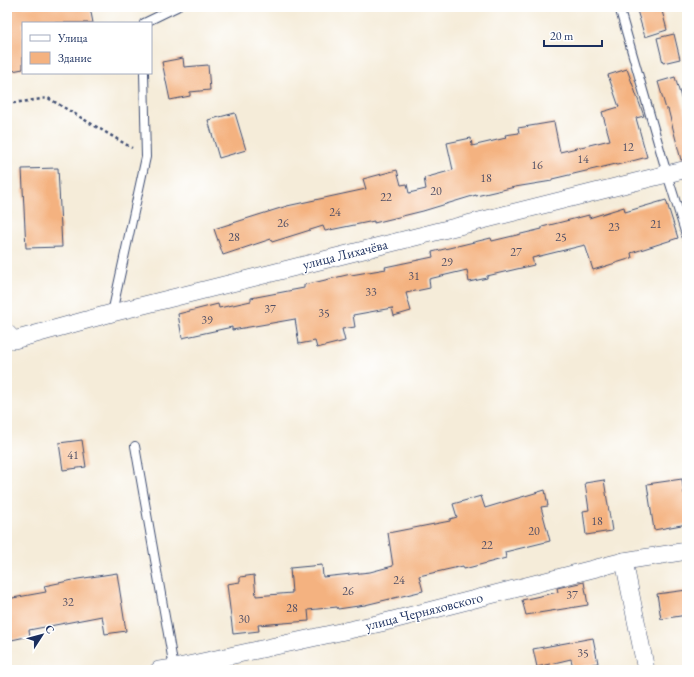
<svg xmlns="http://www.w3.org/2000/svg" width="694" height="677" viewBox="0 0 694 677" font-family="'EB Garamond',serif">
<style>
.building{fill:#f4b280}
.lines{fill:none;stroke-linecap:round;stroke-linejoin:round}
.service-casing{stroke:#3c4b70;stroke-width:10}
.minor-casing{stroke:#3c4b70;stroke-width:18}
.path{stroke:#3c4b70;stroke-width:2.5;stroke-dasharray:3 3;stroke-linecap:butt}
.service{stroke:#fff;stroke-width:8}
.minor{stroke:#fff;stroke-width:17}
.labels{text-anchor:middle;stroke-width:3;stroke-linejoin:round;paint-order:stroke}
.number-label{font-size:12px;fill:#515066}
.street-label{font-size:14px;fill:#1b2f5e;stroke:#fff}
</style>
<rect width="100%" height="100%" fill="#fff"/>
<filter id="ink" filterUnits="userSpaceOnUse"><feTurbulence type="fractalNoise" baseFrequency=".025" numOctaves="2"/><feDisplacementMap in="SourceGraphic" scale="8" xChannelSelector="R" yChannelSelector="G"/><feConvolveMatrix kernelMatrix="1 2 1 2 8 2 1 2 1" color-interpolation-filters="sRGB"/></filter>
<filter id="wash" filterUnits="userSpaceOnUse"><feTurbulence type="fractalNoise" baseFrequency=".012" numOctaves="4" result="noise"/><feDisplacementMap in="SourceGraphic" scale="16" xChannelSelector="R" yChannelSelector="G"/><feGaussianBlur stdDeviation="0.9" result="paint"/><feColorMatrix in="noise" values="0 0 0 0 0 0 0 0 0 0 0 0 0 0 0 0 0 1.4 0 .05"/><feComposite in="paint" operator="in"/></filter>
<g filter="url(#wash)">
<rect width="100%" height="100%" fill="#f5ecd9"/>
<g id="blocks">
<g class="building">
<path d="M7,7h83l3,16h-70v46l-16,3z"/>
<path d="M636,7h25l6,23 -22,7z"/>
<path d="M674,34l6,25 -17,4 -6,-25z"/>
<path d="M183,58l1,9 24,-2 2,25 -20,2v4l-20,4 -8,-38z"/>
<path d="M627,69l17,47 -8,2 11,39 -30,8 -1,-1 -64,15v2l-37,6 -39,9v-1l-53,16 -49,12v-2l-49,10 -2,-5 -51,16 -1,-3 -48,16 -9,-26 73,-23 79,-17 -3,-10 34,-9 4,15 6,-1 2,9 17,-4 -2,-11 29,-8 -6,-27 24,-5 1,8 34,-8 -1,-3 14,-2 -1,-5 36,-6 6,30 50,-12 -8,-28 17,-5 -11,-32z"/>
<path d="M675,77l12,41v41l-6,1 -13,-51h-2l-8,-27z"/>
<path d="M235,113l11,37 -27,8 -11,-38z"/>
<path d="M58,168l4,79 -36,1 -4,-79z"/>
<path d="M666,200l12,38 -47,15 1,5 -39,12 -8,-25 -53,13 2,7 -47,11v2l-18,4 -2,-12 -38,9 1,9 -24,5 5,18 -17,5 -2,-8 -39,7 2,12 -13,2 3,12 -28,7 -2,-7 -16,3 -4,-25 -63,11v-3l-50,11 -4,-24 40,-10 1,4 32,-7v-3l53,-10v-3l47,-11v1l35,-6 -1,-2 48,-10 -1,-5 59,-14 1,3 50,-12v-2l47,-12v3l35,-11 1,5z"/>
<path d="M82,440l4,27 -23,3 -4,-27z"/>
<path d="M682,479l2,15 3,-1v31l-33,6 -7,-46z"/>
<path d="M604,480l8,51 -26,4 -3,-24 6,-1 -4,-27z"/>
<path d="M545,490l3,16 -7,1 9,34 -45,11 1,6 -42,11 -1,-3 -44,10 4,15 -58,14 -27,4 -1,-2 -29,3 1,11 -51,4 1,6 -26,3 -6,-50 13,-2v-5l14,-2 2,21 36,-3 -2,-25 32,-3 1,12 47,-5 23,-6 -5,-33 62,-12v-2l7,-2 -4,-13 28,-8 4,12z"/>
<path d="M117,573l9,58 -21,3 -3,-18 -73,14 1,6 -23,5v-42l39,-7 -2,-6 34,-7z"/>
<path d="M584,582l4,23 -62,10 -4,-15 36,-8 -1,-4z"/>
<path d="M687,590v25l-26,4 -4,-25z"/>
<path d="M593,638l5,25 -25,5 -2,-9 -34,8 -4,-18z"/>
</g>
</g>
</g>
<g filter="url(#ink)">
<use href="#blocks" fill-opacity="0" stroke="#3c4b70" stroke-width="1"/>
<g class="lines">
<defs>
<g id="service">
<path d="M619,7l48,167 20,64"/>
<path d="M144,23l33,-16"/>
<path d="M112,313l34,-156 -2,-84"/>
<path d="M135,446l39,222"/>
</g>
<g id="minor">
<path d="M7,333l7,7 98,-27 575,-144"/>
<path d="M624,561l22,109"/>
<path d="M159,670l15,-2 207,-45 243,-62 63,-10"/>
</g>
</defs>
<use href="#service" class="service-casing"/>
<use href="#minor" class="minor-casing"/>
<path class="path" d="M7,104l41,-6 84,50"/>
<use href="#service" class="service"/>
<use href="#minor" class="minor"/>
</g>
</g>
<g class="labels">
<g class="number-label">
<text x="628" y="151">12</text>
<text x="583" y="163">14</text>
<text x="537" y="169">16</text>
<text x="486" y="182">18</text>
<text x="436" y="195">20</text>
<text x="386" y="201">22</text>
<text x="335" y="216">24</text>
<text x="283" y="227">26</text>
<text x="656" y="228">21</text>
<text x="614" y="231">23</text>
<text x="234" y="241">28</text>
<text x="561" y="241">25</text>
<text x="516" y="256">27</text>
<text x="447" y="266">29</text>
<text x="414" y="280">31</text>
<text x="371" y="296">33</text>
<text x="270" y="313">37</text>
<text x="324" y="317">35</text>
<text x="207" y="324">39</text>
<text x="73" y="459">41</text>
<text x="597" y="525">18</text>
<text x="534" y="535">20</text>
<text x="487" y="549">22</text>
<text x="399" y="584">24</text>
<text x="348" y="595">26</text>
<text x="572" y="599">37</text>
<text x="68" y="606">32</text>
<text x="292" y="612">28</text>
<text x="244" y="623">30</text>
<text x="583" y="657">35</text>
</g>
<g class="street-label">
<text transform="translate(345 254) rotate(-14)" y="5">улица Лихачёва</text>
<text transform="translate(424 611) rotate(-14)" y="5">улица Черняховского</text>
</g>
</g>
<rect width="694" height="677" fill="none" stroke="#fff" stroke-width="24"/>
<rect x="22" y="22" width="130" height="52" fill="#ffffff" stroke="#a4acbf"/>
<rect x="30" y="35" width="20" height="6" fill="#ffffff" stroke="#a4acbf"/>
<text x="58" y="42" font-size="12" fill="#1b2f5e">Улица</text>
<rect x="30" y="52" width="20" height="12" fill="#f4b280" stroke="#a4acbf"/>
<text x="58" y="62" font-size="12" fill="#1b2f5e">Здание</text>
<g transform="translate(42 635) rotate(54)" stroke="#ffffff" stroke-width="3" paint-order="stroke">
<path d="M0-3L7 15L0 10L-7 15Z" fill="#1b2f5e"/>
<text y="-6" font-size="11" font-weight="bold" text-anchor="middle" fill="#1b2f5e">С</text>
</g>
<path d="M544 40v6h58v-6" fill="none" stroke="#1b2f5e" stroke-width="2"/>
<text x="550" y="40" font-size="12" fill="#1b2f5e" stroke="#ffffff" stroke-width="3" paint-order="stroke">20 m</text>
</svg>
